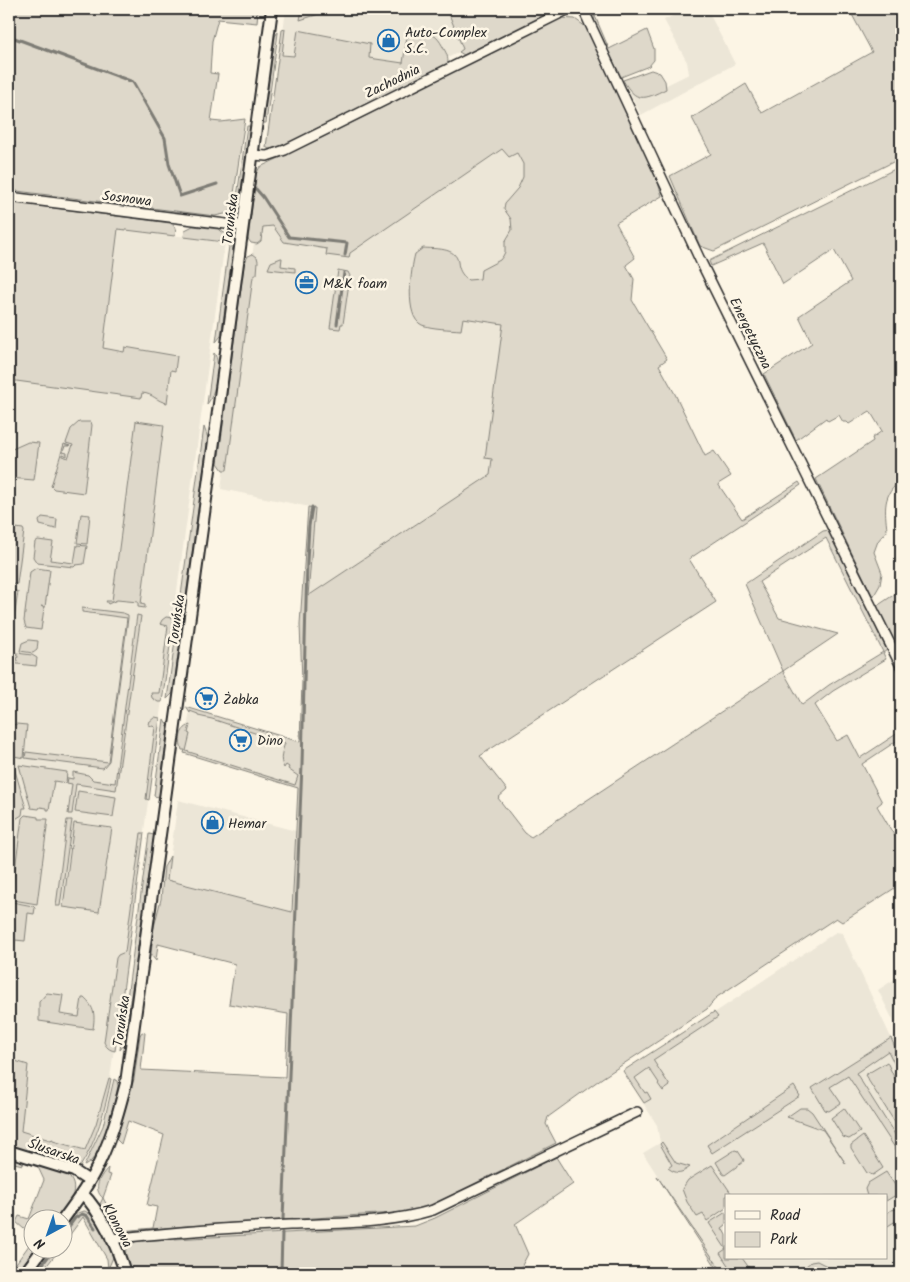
<svg xmlns="http://www.w3.org/2000/svg" width="910" height="1282" viewBox="0 0 910 1282" font-family="Kalam,sans-serif">
<style>
.built{fill:#ece6d7;fill-rule:evenodd}
.green{fill:#ded8ca;stroke:#84827a;fill-rule:evenodd}
.lines{fill:none;stroke-linecap:round;stroke-linejoin:round}
.stream{stroke:#7d7b74;stroke-width:3}
.minor-casing{stroke:#2b2b2b;stroke-width:12}
.tertiary-casing{stroke:#2b2b2b;stroke-width:14}
.minor{stroke:#fcf5e5;stroke-width:9}
.tertiary{stroke:#fcf5e5;stroke-width:10}
.labels{text-anchor:middle;stroke-width:5;stroke-linejoin:round;paint-order:stroke}
.poi-label{font-size:14px;fill:#2b2b2b;stroke:#fcf5e5;text-anchor:start}
.street-label{font-size:14px;fill:#2b2b2b;stroke:#fcf5e5}
</style>
<rect width="100%" height="100%" fill="#fcf5e5"/>
<filter id="ink" filterUnits="userSpaceOnUse"><feTurbulence type="fractalNoise" baseFrequency=".02" numOctaves="2"/><feDisplacementMap in="SourceGraphic" scale="10" xChannelSelector="R" yChannelSelector="G"/><feConvolveMatrix kernelMatrix="1 2 1 2 8 2 1 2 1" color-interpolation-filters="sRGB"/></filter>
<g filter="url(#ink)">
<g class="built">
<path d="M286,9h255v1l-123,63 -138,-19z"/>
<path d="M687,9h20l28,55 -94,51 -13,-26 18,6 43,-21 -2,-12 -23,-42z"/>
<path d="M534,127l-44,349 -182,120 7,-88 -94,-19 39,-291z"/>
<path d="M118,228l107,14 -115,836 -10,42 -18,43 -73,-22v-891l104,14z"/>
<path d="M190,708l110,35 -2,45 -114,-36z"/>
<path d="M178,800l118,31 -4,81 -125,-32z"/>
<path d="M836,932l6,1 59,126v214h-181l-77,-120 17,-10 -3,-18 -33,-52zM726,1196h160v62h-160z"/>
<path d="M901,975v45l-6,4 -17,-34z"/>
</g>
<g class="green">
<path d="M9,9h225l24,1 -1,13 -39,-4 -6,22 -2,32 8,1 -7,47 10,1 24,-3 -13,88 -3,6 -14,3 -206,-26z"/>
<path d="M302,9h22l-2,4 -22,7z"/>
<path d="M447,9h109l-92,46 -5,-3 4,-3z"/>
<path d="M593,9h7l-5,7 14,33 38,-19 7,19v11l-5,6 -28,11 -26,-53z"/>
<path d="M849,9h52v149l-187,93 -14,-5 -30,-70 41,-22 -19,-36 54,-34 16,29 110,-61z"/>
<path d="M561,18l14,1 11,8 70,149 6,20 -46,27 19,35 -9,7 8,14 -2,21 35,59 -8,6 16,29 30,62 9,-5 17,25 -13,8 24,35 57,-37 2,3 -112,74 27,43 -236,154 27,34 -9,8 27,35 6,4 252,-166 -38,-87 78,-53 6,-1 58,120 -4,3 3,6 -53,32 -18,14 22,36 11,-6 12,23 41,-27v7l-39,26 20,38 -5,4 24,41v37l-59,38 -6,-4 -119,79 -10,12 -105,69 -54,39 -2,7 10,19 -126,63 -20,6 -225,14 -67,6c-10,-6 -15,-17 -18,-28l3,-6c-11,-9 -3,-22 5,-30l-1,6 4,1 -8,23 18,33 32,-3 4,-21 -10,-2 17,-70 -36,-14 -7,23 -5,-5 18,-60 6,-44 2,-3 3,1 -4,37 144,7 3,-63 -59,-10 6,-40 -77,-20 -2,17 -5,-6 2,-24 8,-32 3,-32 6,-11 -3,24 125,32 6,-124 -114,-35 1,-3h-3c-3,-11 -3,-20 8,-25l-2,8 2,1 -4,17 109,34 3,-9 -10,-7 1,-2 -3,-2 -2,3c-5,-9 -2,-16 1,-25l-73,-24 -14,-3v-2l-8,-3v2l-4,-6 114,35 2,-61 -2,-57 8,-117 7,1 -7,88 182,-121 2,-16 -7,-1 18,-134 -40,-6 -2,12c-12,-1 -28,-1 -39,-5 -18,-8 -11,-56 -7,-71l8,-6c12,1 33,-1 35,14 1,8 3,12 10,18l12,-1 1,-9 19,-10 3,-4 2,-4v-10l7,-12 -1,-11 -7,-10 1,-6 13,-15 5,-11v-13l-6,-11 -8,4 -7,-8 -152,104 -1,5 -23,-3 1,-6 -43,-7 -11,-16 -10,1 -2,14 -4,3 -6,-1 -3,-4 8,-65 4,-7 55,-26zM826,538l57,114 -54,33 -27,20 -19,-34 55,-37 -59,-16 -20,-36z"/>
<path d="M285,29l-3,26 12,1 4,-26 72,14 -1,14 34,5 4,-27c20,-2 27,-8 37,13 3,5 4,8 4,15l-169,83 -10,2 -3,-2 16,-117z"/>
<path d="M278,32v1l-12,90h-3l12,-87z"/>
<path d="M651,70l9,3 5,8 1,8c-22,11 -30,14 -43,-9z"/>
<path d="M247,126h3l-11,78 -4,7z"/>
<path d="M901,166v315c-19,13 -16,29 -14,49l-9,11 -4,11 8,21 -2,12 -7,12 -57,-118 57,-38 -1,-3 10,-7 -12,-20 -21,13 -2,-2h-4l-4,-7 -11,6 -2,-3 -30,22 -32,-66 48,-31 -13,-27 52,-35 -17,-31 -51,34 -20,-41 -52,23 -2,-5z"/>
<path d="M9,202l161,21c6,3 6,7 5,13l-57,-7 -15,119 21,4 1,-5 52,9 -2,15 -4,-1 -4,33c-11,-2 -13,-9 -25,-10l-1,5 -132,-18z"/>
<path d="M193,226l25,3 8,5 -2,8 -40,-5 1,-7z"/>
<path d="M230,239l3,12 -12,85 -5,6z"/>
<path d="M253,254l4,3 1,4 -1,13 -4,3 -26,193h-4l-5,-7 26,-198 4,-9z"/>
<path d="M281,258h1l-1,8 14,2v4l-27,-3 3,-7z"/>
<path d="M338,270l10,2 2,4 -7,48h-2l-1,5 -10,-1z"/>
<path d="M214,353c8,9 1,43 -7,51z"/>
<path d="M136,421l28,4 -23,179 4,1v3l-7,-1v-5l-21,-2 -9,4 -2,-3h6z"/>
<path d="M79,422h12l1,3 -8,68 -30,-4 -3,-3 13,-42 6,2h-5l-2,6 4,1v3l-4,-2v2l5,2 5,-13 -7,-2 5,-14z"/>
<path d="M204,427l4,11 -23,166 -2,4 -4,2z"/>
<path d="M28,442l11,1 -5,37 -25,-2 1,-28z"/>
<path d="M81,514l9,1 -3,29 -10,-1z"/>
<path d="M42,517l15,2 -1,10 -16,-4 -1,-4z"/>
<path d="M9,527l14,2 1,2 -7,53 -8,-1z"/>
<path d="M38,540l15,2 -3,18 24,3 3,-18 10,1 -3,18 -8,1 -2,2 -37,-4 -4,-6 2,-15z"/>
<path d="M36,568l14,2 -5,37 -4,-1 3,2 -3,22 -15,-2 -2,-7 6,-49z"/>
<path d="M9,588l9,4 -7,46 -2,2z"/>
<path d="M901,590v68l-24,-52z"/>
<path d="M82,608l41,5 5,2v3l-19,143 -6,7 -78,-10 1,-6 82,10 19,-144 -45,-6z"/>
<path d="M137,615l4,1 -25,174 -40,-6 -4,30h-4l4,-30 -5,-1 1,-5 5,1v-7l15,3 5,5 22,3z"/>
<path d="M166,617l8,1 -12,84h-4l-6,-4 -1,-5h8l9,-67 -8,-2 2,-4z"/>
<path d="M178,619l4,7 -9,67 -6,6z"/>
<path d="M29,640l9,1 -1,9 -4,3 -13,-2 2,-8z"/>
<path d="M9,652l23,3 5,3 -1,8 -27,-3v-3l8,1 1,-5 -8,-2 -1,4z"/>
<path d="M155,717l5,1 -11,82 -3,-1 9,-72 -6,-2 -1,-2z"/>
<path d="M164,719l4,7 -9,71 -5,-1z"/>
<path d="M16,724l11,1 -3,33 -10,-2 -3,-12 2,-19z"/>
<path d="M13,764l13,44h-3l-1,7 -13,8v-58z"/>
<path d="M19,765l48,7 -1,11 -12,-2 -5,29h-2v-2l-7,-1 -1,2 -8,-1z"/>
<path d="M78,791l38,6 -3,20 -38,-5z"/>
<path d="M25,815l13,2v2h10l-11,85 -24,-4 -2,-2 11,-80z"/>
<path d="M67,820h5l-12,86h-4z"/>
<path d="M74,823l38,5 -13,84 -36,-5z"/>
<path d="M141,833h3l-29,218c-6,-1 -9,-4 -11,-9l12,-84 2,-3 7,-3z"/>
<path d="M149,834l5,1 -30,210 -4,5z"/>
<path d="M12,902l21,4 2,2 -1,6 -6,-1 -3,28 -10,-1 -6,51v-88z"/>
<path d="M47,993l16,2 -3,19 19,3 3,-19h2c11,10 11,17 9,31l-54,-8v-19z"/>
<path d="M714,1012l4,5 -65,43 17,26 -7,5 -5,-7 1,-1 -10,-15 -14,10 10,15 2,-1 4,7 -7,4 -21,-32z"/>
<path d="M891,1038l10,23v16l-13,-26 -32,22 45,71v13l-53,-81 -18,11 11,16 -12,8 -4,-1 -13,-22z"/>
<path d="M9,1059l19,6 -7,66 29,9 3,-1v2l32,9 11,-26 13,-46 2,1c-6,31 -14,61 -31,88l-71,-20z"/>
<path d="M887,1062l14,30v40l-36,-57z"/>
<path d="M114,1079l3,2 1,5c-4,19 -15,73 -34,80l19,-40z"/>
<path d="M794,1086l6,10 -88,57 -5,-8z"/>
<path d="M800,1108h7l5,4 34,52 -23,-34 -36,-13z"/>
<path d="M844,1108l16,24 -11,7 -6,-2 -12,-19z"/>
<path d="M863,1136l20,32 -10,7 -6,-2 -16,-25v-3z"/>
<path d="M662,1142l14,21 14,4c-8,6 -13,8 -22,1l4,-3 -12,-21z"/>
<path d="M735,1150l3,1 6,9 -1,2 -18,13 -2,-1 -7,-12z"/>
<path d="M9,1154l55,18c21,16 3,33 -8,47l-24,1v16l-16,-14 3,-6 10,3 15,-39 -6,-13 -14,-5 -1,3 -9,-2 -5,13z"/>
<path d="M556,1157l17,27 -58,40 13,30 -10,19h-387l-6,-14 1,-12 11,-6 278,-15 20,-8z"/>
<path d="M712,1165l21,31h-7v12l-19,13 -4,-7 -6,3 -10,-15 -5,-13 6,-9z"/>
<path d="M886,1172l11,16 4,-3v7l-15,9v-5h-19l-2,-7 3,-6z"/>
<path d="M657,1176l66,97h-3z"/>
<path d="M898,1209l3,1v8l-15,9v-13l5,-4z"/>
<path d="M85,1211c16,8 22,29 29,44l-6,14 -1,-10 -24,-42 -20,27c0,-4 -1,-9 0,-12 2,-10 13,-21 22,-21z"/>
<path d="M726,1212v13l-4,3 4,7v14l-17,-26z"/>
<path d="M32,1241l2,9 -18,23h-7z"/>
<path d="M726,1249v9h16l8,11 -1,4h-16l-13,-20z"/>
<path d="M49,1250h10l-18,23h-9z"/>
<path d="M817,1261l10,5 -11,7h-19l14,-11z"/>
</g>
<g class="lines">
<g class="stream">
<path d="M9,36l124,46 32,56 4,26 11,32 37,-12"/>
<path d="M256,189l7,8 26,40 58,6 -2,12"/>
<path d="M337,324l7,-51"/>
<path d="M283,1219l19,-454 5,-204 2,-35 3,-19"/>
<path d="M62,1236l13,-18 7,-4 5,2 8,12"/>
<path d="M36,1273l17,-23"/>
<path d="M281,1273l1,-40"/>
</g>
<defs>
<g id="minor">
<path d="M583,9l118,253 200,404"/>
<path d="M252,155l15,1 18,-6 284,-141"/>
<path d="M9,197l233,29"/>
<path d="M111,1239c60,-7 119,-11 179,-14 47,-2 97,-1 143,-15l204,-98"/>
</g>
<g id="tertiary">
<path d="M9,1151l65,20 15,10"/>
<path d="M82,1193c19,19 36,55 43,80"/>
<path d="M62,1221c14,-19 28,-38 38,-60 12,-25 19,-51 26,-78l91,-664 55,-410"/>
<path d="M25,1273l17,-23"/>
</g>
</defs>
<use href="#minor" class="minor-casing"/>
<use href="#tertiary" class="tertiary-casing"/>
<use href="#minor" class="minor"/>
<use href="#tertiary" class="tertiary"/>
</g>
</g>
<defs>
<symbol id="shop-ring" viewBox="-11 -11 22 22"><circle r="9.5" fill="#fcf5e5" stroke="#1f6fb2" stroke-width="1.5"/><path d="M-5-2.5h2.3a2.7 3.5 0 0 1 5.4 0H5L5.5 6h-11ZM-1.5-2.5h3a1.5 2.3 0 0 0-3 0Z" fill="#1f6fb2"/></symbol>
<symbol id="office-ring" viewBox="-11 -11 22 22"><circle r="9.5" fill="#fcf5e5" stroke="#1f6fb2" stroke-width="1.5"/><path d="M-6-3h4V-5.5h4V-3h4V5H-6ZM-1-4.5V-3h2v-1.5ZM-6 0V1H6V0Z" fill="#1f6fb2"/></symbol>
<symbol id="supermarket-ring" viewBox="-11 -11 22 22"><circle r="9.5" fill="#fcf5e5" stroke="#1f6fb2" stroke-width="1.5"/><path d="M-6-5.5h2.5l.6 2H6L4.5 2H-2.5L-4.4-4H-6ZM-1.5 3.2a1.3 1.3 0 1 0 .1 0ZM3 3.2a1.3 1.3 0 1 0 .1 0Z" fill="#1f6fb2"/></symbol>
</defs>
<g fill-rule="evenodd">
<use href="#shop-ring" x="376" y="28" width="25" height="25"/>
<use href="#office-ring" x="294" y="270" width="25" height="25"/>
<use href="#supermarket-ring" x="194" y="686" width="25" height="25"/>
<use href="#supermarket-ring" x="228" y="728" width="25" height="25"/>
<use href="#shop-ring" x="200" y="810" width="25" height="25"/>
</g>
<g class="labels">
<g class="poi-label">
<text x="405" y="37">Auto-Complex<tspan x="405" dy="16">S.C.</tspan></text>
<text x="323" y="288">M&amp;K foam</text>
<text x="223" y="704">Żabka</text>
<text x="257" y="745">Dino</text>
<text x="228" y="828">Hemar</text>
</g>
<g class="street-label">
<text transform="translate(392 81) rotate(-26)" y="5">Zachodnia</text>
<text transform="translate(127 198) rotate(7)" y="5">Sosnowa</text>
<text transform="translate(230 219) rotate(-83)" y="5">Toruńska</text>
<text transform="translate(751 333) rotate(64)" y="5">Energetyczna</text>
<text transform="translate(176 620) rotate(-82)" y="5">Toruńska</text>
<text transform="translate(121 1021) rotate(-82)" y="5">Toruńska</text>
<text transform="translate(54 1151) rotate(19)" y="5">Ślusarska</text>
<text transform="translate(118 1225) rotate(62)" y="5">Klonowa</text>
</g>
</g>
<rect width="910" height="1282" fill="none" stroke="#fcf5e5" stroke-width="30"/>
<rect x="15" y="15" width="880" height="1252" fill="none" stroke="#2b2b2b" stroke-width="2" filter="url(#ink)"/>
<rect x="725" y="1194" width="162" height="65" fill="#fcf5e5" stroke="#a8a49b"/>
<rect x="735" y="1211" width="25" height="8" fill="#fcf5e5" stroke="#a8a49b"/>
<text x="770" y="1220" font-size="15" fill="#2b2b2b">Road</text>
<rect x="735" y="1232" width="25" height="15" fill="#ded8ca" stroke="#a8a49b"/>
<text x="770" y="1244" font-size="15" fill="#2b2b2b">Park</text>
<g transform="translate(48 1234) rotate(220)"><circle r="24" fill="#fcf5e5" stroke="#a8a49b"/>
<path d="M0-4L9 19L0 12L-9 19Z" fill="#1f6fb2"/>
<text y="-8" font-size="14" font-weight="bold" text-anchor="middle" fill="#2b2b2b">N</text>
</g>
</svg>
